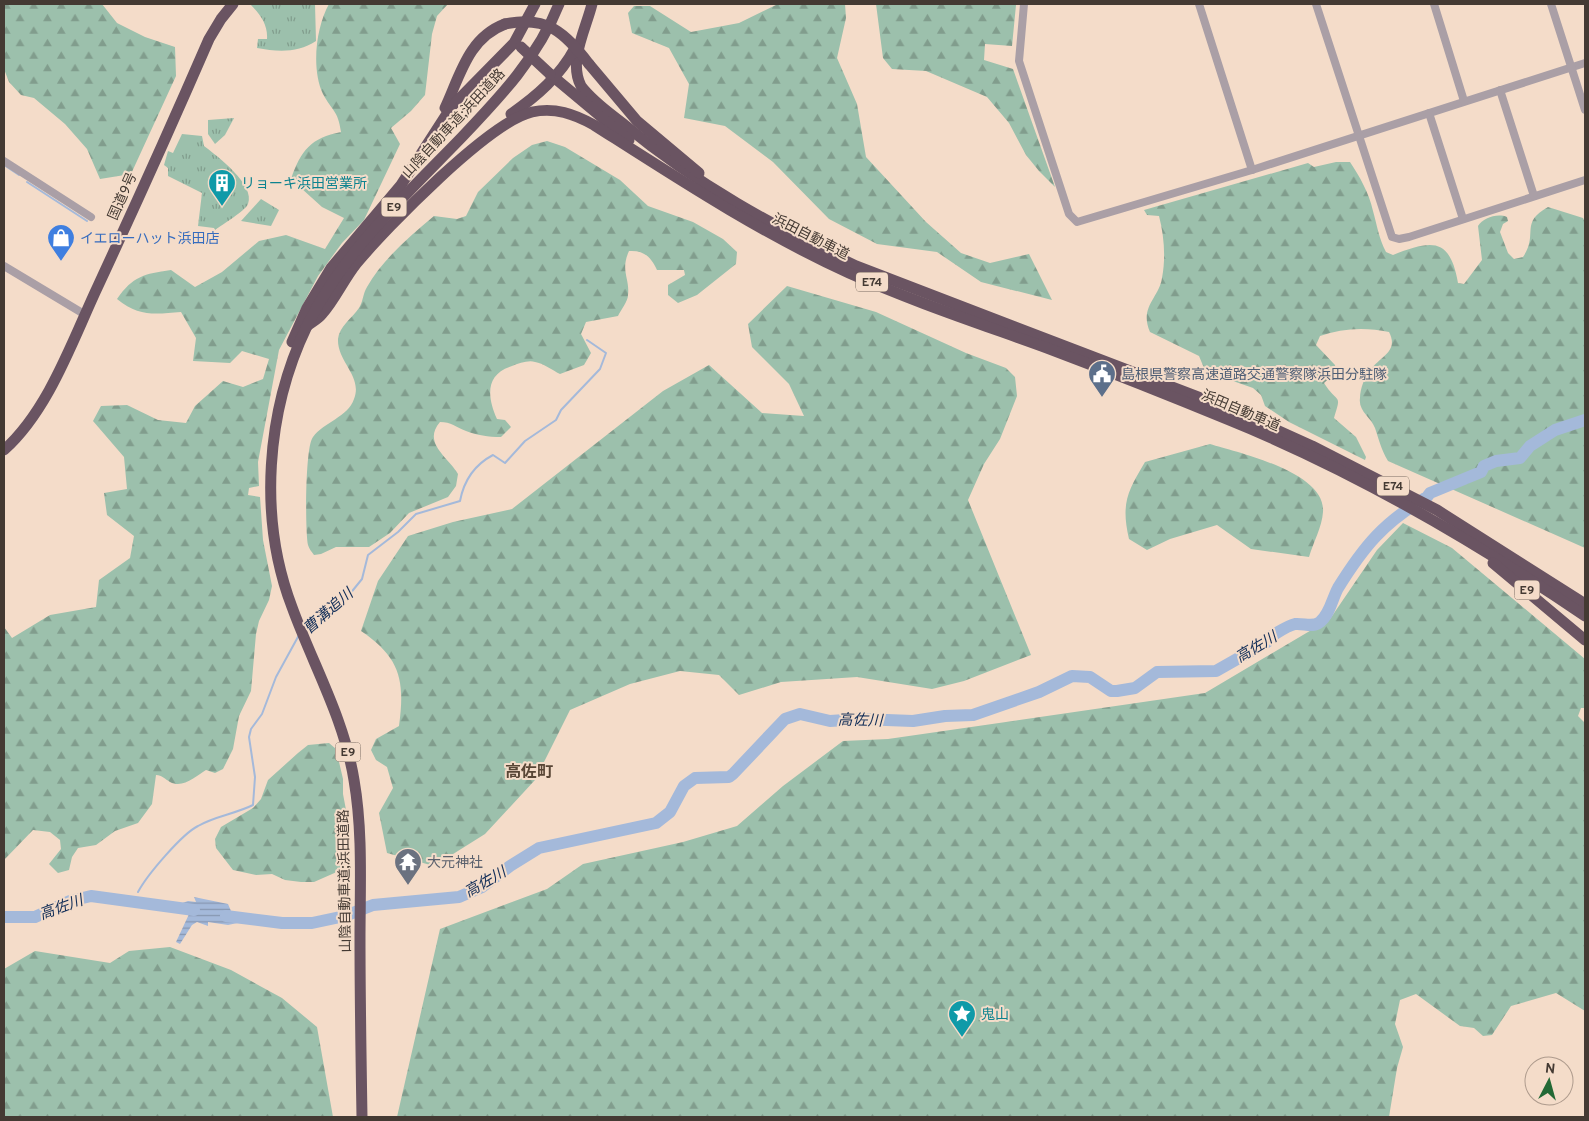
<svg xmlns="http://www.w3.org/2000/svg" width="1589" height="1121" viewBox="0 0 1589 1121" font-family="Overpass,'Noto Sans JP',sans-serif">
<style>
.grass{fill:url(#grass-tufts)}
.forest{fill:url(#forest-firs)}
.water{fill:url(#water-rules)}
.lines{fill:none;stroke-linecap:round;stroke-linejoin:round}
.stream{stroke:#a4b9da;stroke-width:2}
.river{stroke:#a4b9da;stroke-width:12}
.minor{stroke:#aa9fa6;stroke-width:8}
.highway{stroke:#6a5462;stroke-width:11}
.highway-bridge{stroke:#6a5462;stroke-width:11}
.labels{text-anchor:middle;stroke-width:4;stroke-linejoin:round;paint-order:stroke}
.shield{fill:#f4dcc9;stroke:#796b60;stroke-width:1}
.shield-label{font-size:12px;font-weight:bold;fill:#443a33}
.street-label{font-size:14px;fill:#443a33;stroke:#f4dcc9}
.culture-label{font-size:14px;fill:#0d838f;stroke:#f4dcc9;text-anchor:start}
.shop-label{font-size:14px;fill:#366cbe;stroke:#f4dcc9;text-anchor:start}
.service-label{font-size:14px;fill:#4e5e75;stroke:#f4dcc9;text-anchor:start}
.worship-label{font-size:14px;fill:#5b616d;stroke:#f4dcc9;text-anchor:start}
.water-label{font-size:15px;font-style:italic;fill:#122e58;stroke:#f4dcc9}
.quarter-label{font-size:16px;font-weight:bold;fill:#594636;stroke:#f4dcc9}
</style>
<defs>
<pattern id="grass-tufts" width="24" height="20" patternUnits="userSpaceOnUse" patternTransform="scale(1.25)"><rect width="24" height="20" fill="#9cc0ac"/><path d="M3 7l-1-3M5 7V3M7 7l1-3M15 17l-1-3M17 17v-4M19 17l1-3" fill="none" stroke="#819d8d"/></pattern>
<pattern id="forest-firs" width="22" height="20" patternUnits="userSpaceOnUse" patternTransform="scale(1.25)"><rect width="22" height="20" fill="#9cc0ac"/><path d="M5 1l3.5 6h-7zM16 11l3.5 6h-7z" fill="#819d8d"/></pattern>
<pattern id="water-rules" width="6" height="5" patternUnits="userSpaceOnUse" patternTransform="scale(1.25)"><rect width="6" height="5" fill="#a4b9da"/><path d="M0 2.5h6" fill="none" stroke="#8797b1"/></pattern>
</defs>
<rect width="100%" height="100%" fill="#f4dcc9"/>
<g class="grass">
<path d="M250,4h65l1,37c-18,12 -38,11 -59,7l1,-9h9c1,-15 -7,-25 -17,-35z"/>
<path d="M234,118l-9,17 -10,9 -7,-10v-14z"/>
<path d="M182,134l20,2 2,10c13,10 52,39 44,58 -3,7 -25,20 -33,26l-1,-2 -16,-2 4,-33 -34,-17v-8l-4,-3 4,-14 5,2z"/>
<path d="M261,199l18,11 -8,16 -30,-5z"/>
</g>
<g class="forest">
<path d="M4,4h98l15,19 28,14 30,10 1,29 -45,98 -31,5 -13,-30 -22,-25 -31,-26 -13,-3 -12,-13 -5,-13z"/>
<path d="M329,4h119l-11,12 -5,18 -7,61 -14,16 -20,17 9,16 -36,76 -22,23 -24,33 -39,74 -21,112 1,24 -10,2 -1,7 12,2 3,43 9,46 -3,14 -10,21 -3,13 -5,57 -12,25 -6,33 -10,20 -8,4 -9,-3c-10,6 -23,19 -36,12 -5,-3 -8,-7 -14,-7l-4,29 -14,19 -23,8 -19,14 -18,3 -6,9 -3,13 -11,3 -9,-9 12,-15 -1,-9 -10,-8 -17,-2 -29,30v-233l8,11 38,-23 46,-8 3,-27 31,-22 4,-22 -27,-21 -3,-22 23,-4 -3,-32 -31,-36 8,-15 26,-1 31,15 28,3 9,-17 28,-25 20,6 20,-8 6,-20 -27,-8 -12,12 -37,-2 3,-23 -15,-26c-26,2 -42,5 -64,-13 16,-23 27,-25 54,-29l24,17 27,-15 37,-31 27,-6 39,14 19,-31 -22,-11 -31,-28c10,-29 20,-41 50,-47 -3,-22 -9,-21 -18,-38 -12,-25 -7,-67 6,-90z"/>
<path d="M778,4h67l1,14 -9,40 20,46 9,53 60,65 35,31 29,10 39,-9 23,46 -71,-18 -44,-30 -60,-8 -48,-25 -56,-57 -48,-36 -41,-8 5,-34 -20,-36 -37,-15 -4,-20 6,-7h16l41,26 48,-9z"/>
<path d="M876,4l140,1 -4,41 -27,-2 -1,16 29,9 42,118 -16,-16 -13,-16 -17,-32 -22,-26 -61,-26 -34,-2 -9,-11z"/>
<path d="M547,141l18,6 55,33 28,26 45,16 30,17 14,13 -1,12 -39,31 -19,8 -10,-8v-10l17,-10 -1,-5h-27c-6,-13 -13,-20 -28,-19 -9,20 1,27 -1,44 0,6 -7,15 -10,21l-32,6 -5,12 10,19 -7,12 -24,9c-8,-4 -17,-11 -25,-12 -6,-2 -16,1 -23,4 -27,8 -25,31 -15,53l8,1 6,7 -10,10c-13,0 -24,-2 -35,-6 -10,-4 -15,-9 -26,-9 -18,21 8,35 18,52l-2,12 -8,11 -39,16 -19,20 -21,14h-33l-15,7 -7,1c-2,-3 -5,-6 -6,-10 -3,-14 -3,-99 5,-108 11,-15 35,-20 41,-38 9,-23 -17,-37 -16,-60 1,-12 14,-21 21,-31 4,-6 4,-15 8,-21 15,-27 43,-51 67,-71l23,3 9,-3 12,-24 35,-34 19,-13z"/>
<path d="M1336,162h14c10,15 19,31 23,49 4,14 6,28 13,41l7,3c39,-15 57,-18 65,28l6,1 18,-24 -4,-34c5,-8 19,-13 29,-9l1,4 -5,3 -3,8 8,21 6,6 9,-2c16,-23 -4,-34 25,-50l35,11 2,4v326l-197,-87c-7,-12 -9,-21 -13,-33 -4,-11 -17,-17 -15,-30 0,-9 5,-23 11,-29 10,-13 28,-18 18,-37 -23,-5 -47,-4 -69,4l-4,9 19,20 1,7 -12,11c14,22 18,9 10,35l22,19 10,20 -1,3 -76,-38 -24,-16 -4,-11 -8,-7 -40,-14 -9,-6 -5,-12 -49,-24c-11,-25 9,-34 12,-54 4,-20 2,-43 -3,-62l-12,-1 -3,-5 164,-47 6,4z"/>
<path d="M787,286l89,26 90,41 40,15 9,9 2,19 -17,43 -16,25 -16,36 63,155 -67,26 -32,8 -75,-12 -76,5 -42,13 -20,-20 -39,-4 -50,13 -60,26 -35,70 -50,54 -51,32 -47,-13 -8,-40 14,-25 -6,-21 -11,-7 -5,-10 5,-11 23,-13c6,-45 2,-68 -38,-95l17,-50 30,-45 45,-14 59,-13 151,-118 46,-26 53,48 42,3 -15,-32 -37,-37 -4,-23z"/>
<path d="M1210,444c29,9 116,28 113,68 -1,15 -10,31 -14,45l-58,-8 -34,-24 -47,14 -23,11 -18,-11c-8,-35 -2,-47 16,-77z"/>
<path d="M1403,523l49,25 133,111v49h-4l-3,8 7,7v288l-29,-18 -45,13 -19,29 -9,1 -9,-8 -14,-2 -44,-32 -16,6 -5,24 8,23 -6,21 -8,49h-992l43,-188 107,-40 36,-25 100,-22 54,-16 46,-40 60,-45 45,-2 317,-46 125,-74 47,-69z"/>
<path d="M329,743l7,6 7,30v15l7,37 -5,33 -6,7 -25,11h-13l-16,-2 -13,-6 -16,1 -23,-5 -17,-22 -1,-9 6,-12 32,-19 8,-9 7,-19 30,-27 10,-8z"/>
<path d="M170,947l61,23 51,28 35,29 16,90h-329v-148l31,-18 75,12 19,-12z"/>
</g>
<path class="water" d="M194,897l34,7 3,7 12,4 -1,7 -14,3 -20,-3v4l-11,-4 -5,3 -12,19 -4,-2 14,-30h-10l-4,-3 1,-4 11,-4 8,1z"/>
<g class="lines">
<g class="stream">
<path d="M4,165l15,10"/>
<path d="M27,182l60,39"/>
<path d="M305,627l15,-13 29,-19 13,-16 6,-24 30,-23 18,-18 44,-13c4,-21 14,-36 33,-46l12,8 20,-22 31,-21 5,-10 39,-41 6,-16 -19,-13"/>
<path d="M138,892c9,-17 44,-58 60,-66 17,-10 37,-12 55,-21l2,-28 -6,-40 2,-8 11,-15 14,-37 23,-42"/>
</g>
<g class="river">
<path d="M226,916l56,7h30l33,-7 28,-11 86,-8 23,-10 28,-21 29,-18 117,-25 14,-11 14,-26 11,-8 34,-1 4,-3 52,-55 15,-5 30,7 30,-2 53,2 32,-5 28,-1 66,-23 33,-16 18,1 21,14h6l18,-3 22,-16 59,-1 51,-29 1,-4c8,-4 18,-12 27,-14 9,-1 18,4 25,-2 10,-8 12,-23 18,-34 26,-42 46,-66 89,-91l3,-4 51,-21 3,-6 12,-5 24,-3 10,-12 25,-16 30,-10"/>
<path d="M4,917h31l35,-16 21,-5 103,14"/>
</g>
<g class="minor">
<path d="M1024,4l-5,57 50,153 8,8 175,-52 333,-107"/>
<path d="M1199,4l53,166"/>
<path d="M1316,4l76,233 7,2 10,-2 176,-57"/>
<path d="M1434,4l30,97"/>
<path d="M1551,4l34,106"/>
<path d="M1500,90l34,106"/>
<path d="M1429,113l34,106"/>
<path d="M4,161l87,56"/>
<path d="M4,266l80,48"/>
</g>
<g class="highway">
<path d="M592,4c-6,25 -24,57 -11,82 12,16 30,28 45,40 70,58 149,101 230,140l376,144 80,36 125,64 148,94"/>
<path d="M589,64l48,57 62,52"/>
<path d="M550,74l79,66"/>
<path d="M445,108c15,-32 23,-70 60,-84"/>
<path d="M511,114c26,-18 49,-38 64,-66"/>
<path d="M307,326c5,-4 11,-7 15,-12 12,-13 22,-35 34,-50 31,-37 133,-142 176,-152 23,-5 42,2 62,13 83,53 165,107 255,148 65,29 132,51 198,75 61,23 122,47 182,72 126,51 244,120 356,196"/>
<path d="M292,342l15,-34 24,-40 70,-83 51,-79 62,-63 21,-39"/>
<path d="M4,450c45,-40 69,-111 94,-164 38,-82 75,-164 111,-247l12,-20 12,-15"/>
<path d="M1493,563l92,77"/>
<path d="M362,1117c-1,-59 -2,-119 -2,-178 0,-53 3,-107 -6,-159 -10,-62 -41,-115 -62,-173 -34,-89 -26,-196 15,-281 36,-74 99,-131 155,-189 39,-41 76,-80 97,-133"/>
</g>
<g class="highway-bridge">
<path d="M505,24c42,-9 60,9 84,40"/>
<path d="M521,47l29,27"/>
</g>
</g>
<defs>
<symbol id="building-pin" viewBox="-11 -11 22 30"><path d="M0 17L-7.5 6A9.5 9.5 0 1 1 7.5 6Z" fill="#0f9aa8" stroke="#f4dcc9"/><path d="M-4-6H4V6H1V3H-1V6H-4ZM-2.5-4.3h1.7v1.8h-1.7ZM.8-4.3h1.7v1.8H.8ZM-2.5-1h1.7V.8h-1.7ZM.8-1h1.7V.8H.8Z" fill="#fff"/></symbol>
<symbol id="shop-pin" viewBox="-11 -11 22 30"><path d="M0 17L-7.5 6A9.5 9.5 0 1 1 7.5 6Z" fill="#3f7fe0" stroke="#f4dcc9"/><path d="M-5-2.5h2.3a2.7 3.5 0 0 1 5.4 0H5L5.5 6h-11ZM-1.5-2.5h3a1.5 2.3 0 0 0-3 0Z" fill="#fff"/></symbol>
<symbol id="civic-pin" viewBox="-11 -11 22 30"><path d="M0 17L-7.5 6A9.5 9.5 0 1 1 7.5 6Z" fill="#5c6f8a" stroke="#f4dcc9"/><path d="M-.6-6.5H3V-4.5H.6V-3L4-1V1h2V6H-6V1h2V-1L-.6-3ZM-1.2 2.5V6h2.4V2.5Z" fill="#fff"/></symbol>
<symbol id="temple-pin" viewBox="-11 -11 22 30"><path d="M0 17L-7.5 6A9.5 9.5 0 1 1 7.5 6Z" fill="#6b7280" stroke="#f4dcc9"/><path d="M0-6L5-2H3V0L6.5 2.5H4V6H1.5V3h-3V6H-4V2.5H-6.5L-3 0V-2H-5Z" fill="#fff"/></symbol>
<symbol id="sight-pin" viewBox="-11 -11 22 30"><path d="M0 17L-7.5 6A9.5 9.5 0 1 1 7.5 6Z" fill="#0f9aa8" stroke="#f4dcc9"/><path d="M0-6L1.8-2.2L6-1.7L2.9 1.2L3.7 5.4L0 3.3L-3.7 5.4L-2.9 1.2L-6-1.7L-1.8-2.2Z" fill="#fff"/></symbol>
</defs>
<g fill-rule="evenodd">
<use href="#building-pin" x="206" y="167" width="32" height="43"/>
<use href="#shop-pin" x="45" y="222" width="32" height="43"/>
<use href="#civic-pin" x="1086" y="358" width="32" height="43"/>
<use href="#temple-pin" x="392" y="846" width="32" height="43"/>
<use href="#sight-pin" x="946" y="998" width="32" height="43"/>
</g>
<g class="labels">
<g class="shield">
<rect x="381.5" y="197.5" width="25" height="19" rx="4"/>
<rect x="856" y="272.5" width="32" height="19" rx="4"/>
<rect x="1377" y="476.5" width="32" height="19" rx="4"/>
<rect x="1514.5" y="580.5" width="25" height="19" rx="4"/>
<rect x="335.5" y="742.5" width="25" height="19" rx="4"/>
</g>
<g class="shield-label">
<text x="394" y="211">E9</text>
<text x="872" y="286">E74</text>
<text x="1393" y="490">E74</text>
<text x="1527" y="594">E9</text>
<text x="348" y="756">E9</text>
</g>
<g class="street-label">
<text transform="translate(453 123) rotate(-47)" y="5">山陰自動車道;浜田道路</text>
<text transform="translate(122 196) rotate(-66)" y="5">国道9号</text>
<text transform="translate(811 236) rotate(27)" y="5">浜田自動車道</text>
<text transform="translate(1241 410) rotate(23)" y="5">浜田自動車道</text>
<text transform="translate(344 881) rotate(-91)" y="5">山陰自動車道;浜田道路</text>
</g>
<g class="culture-label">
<text x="241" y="188">リョーキ浜田営業所</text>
<text x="981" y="1019">鬼山</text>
</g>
<g class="shop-label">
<text x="80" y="243">イエローハット浜田店</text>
</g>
<g class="service-label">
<text x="1121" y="379">島根県警察高速道路交通警察隊浜田分駐隊</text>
</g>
<g class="worship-label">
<text x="427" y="867">大元神社</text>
</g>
<g class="water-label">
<text transform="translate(328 611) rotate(-41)" y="5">曹溝追川</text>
<text transform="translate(1256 647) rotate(-31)" y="5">高佐川</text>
<text transform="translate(860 720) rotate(1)" y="5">高佐川</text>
<text transform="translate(485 882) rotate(-30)" y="5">高佐川</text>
<text transform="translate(61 907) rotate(-20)" y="5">高佐川</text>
</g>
<g class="quarter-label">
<text x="529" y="777">高佐町</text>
</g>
</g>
<rect width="1589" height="1121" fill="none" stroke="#443a33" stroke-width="10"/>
<g transform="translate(1549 1081) rotate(6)"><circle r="24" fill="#f4dcc9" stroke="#ae9b8d"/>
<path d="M0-4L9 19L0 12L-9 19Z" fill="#236935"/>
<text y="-8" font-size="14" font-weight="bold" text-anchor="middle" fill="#443a33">N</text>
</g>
</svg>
